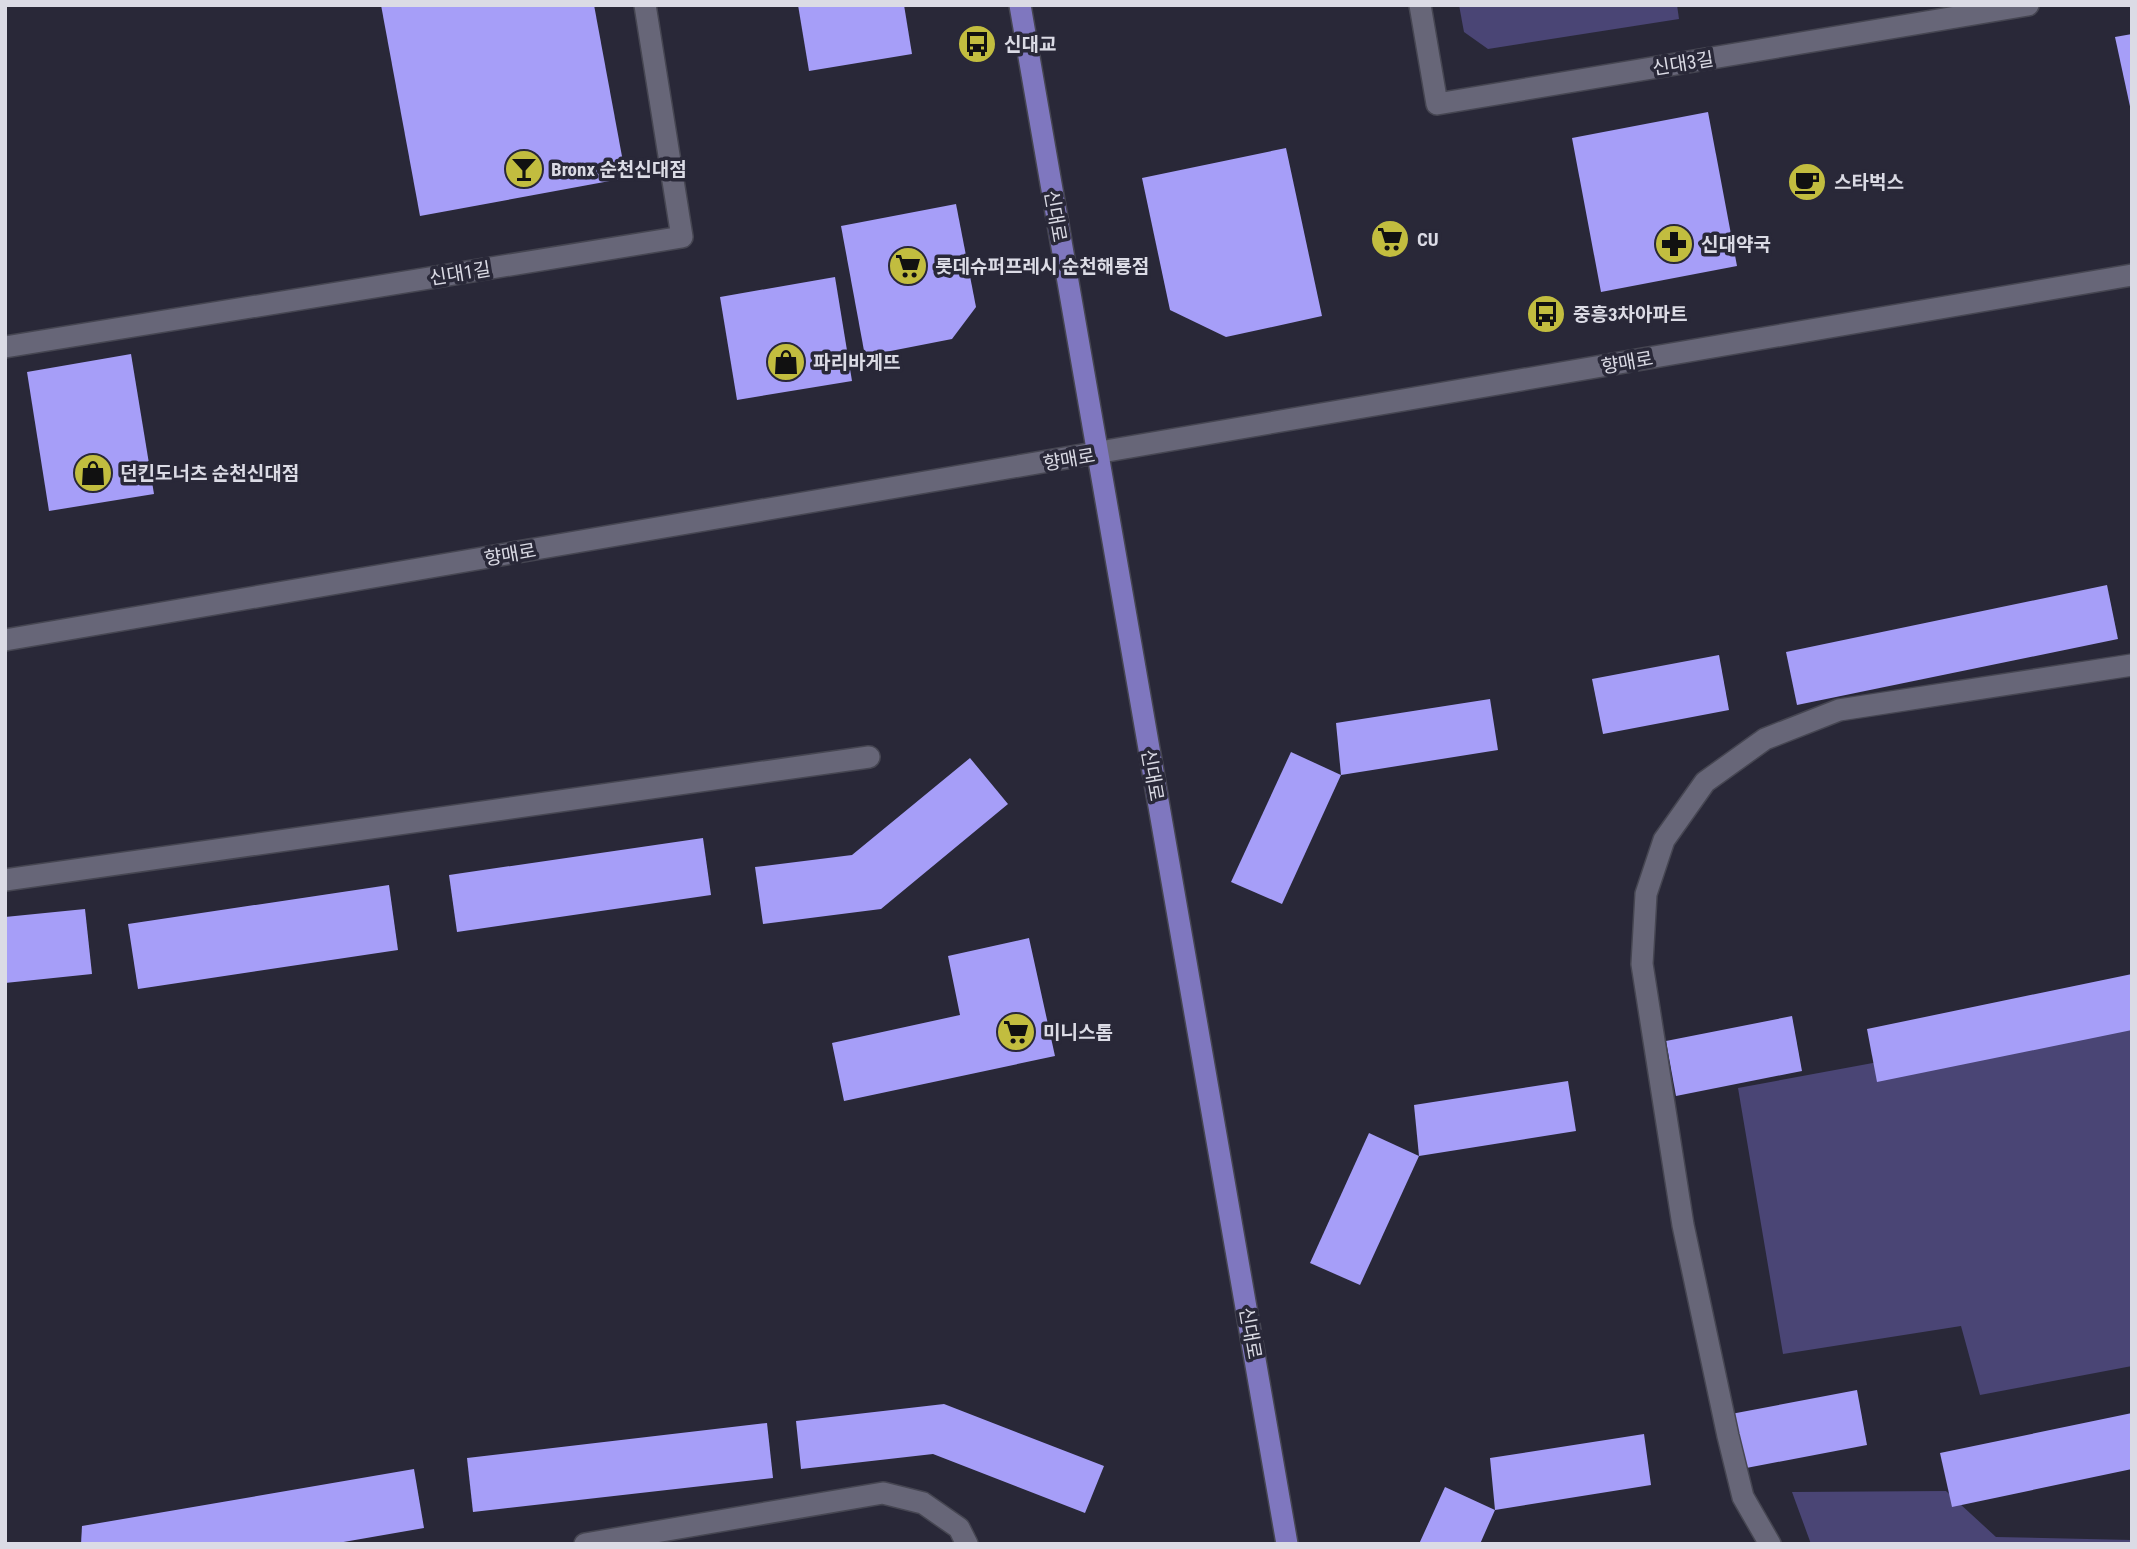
<svg xmlns="http://www.w3.org/2000/svg" width="2137" height="1549" viewBox="0 0 2137 1549" font-family="'Roboto Condensed','Noto Sans KR',sans-serif">
<style>
.green{fill:#4a4575}
.building{fill:#a69ef8}
.lines{fill:none;stroke-linecap:round;stroke-linejoin:round}
.minor-casing{stroke:#464652;stroke-width:24}
.major-casing{stroke:#464652;stroke-width:24}
.minor{stroke:#676678;stroke-width:21}
.major{stroke:#7f77bf;stroke-width:21}
.labels{text-anchor:middle;stroke-width:7;stroke-linejoin:round;paint-order:stroke}
.poi-label{font-size:19px;font-weight:bold;fill:#dbdbe5;stroke:#292838;text-anchor:start}
.street-label{font-size:19px;fill:#dbdbe5;stroke:#292838}
</style>
<rect width="100%" height="100%" fill="#292838"/>
<g class="green">
<path d="M1459,5h218l2,14 -191,30 -24,-17z"/>
<path d="M2132,1015v351l-152,29 -19,-69 -178,28 -45,-266z"/>
<path d="M1946,1491l50,46 136,3v4h-321l-19,-52z"/>
</g>
<g class="building">
<path d="M381,5h213l32,173 -206,38z"/>
<path d="M798,5h106l8,49 -103,17z"/>
<path d="M2132,34v77h-1l-16,-74z"/>
<path d="M1708,112l29,154 -136,26 -29,-154z"/>
<path d="M1286,148l36,168 -96,21 -56,-27 -28,-132z"/>
<path d="M956,204l20,103 -24,32 -87,17 -24,-130z"/>
<path d="M835,277l17,104 -115,19 -17,-103z"/>
<path d="M131,354l23,140 -105,17 -22,-139z"/>
<path d="M2107,585l11,54 -321,66 -11,-53z"/>
<path d="M1719,655l10,55 -126,24 -11,-55z"/>
<path d="M1490,699l8,51 -157,25 -5,-52z"/>
<path d="M1291,752l50,23 -59,129 -51,-22z"/>
<path d="M970,758l38,46 -127,105 -118,15 -8,-57 97,-12z"/>
<path d="M703,838l8,57 -254,37 -8,-57z"/>
<path d="M389,885l9,65 -260,39 -10,-65z"/>
<path d="M85,909l7,65 -87,9v-66z"/>
<path d="M1029,938l26,118 -211,45 -12,-58 128,-28 -12,-59z"/>
<path d="M2132,974v56l-255,52 -10,-53z"/>
<path d="M1792,1016l10,55 -126,25 -10,-55z"/>
<path d="M1568,1081l8,50 -157,25 -5,-51z"/>
<path d="M1369,1133l50,23 -59,129 -50,-22z"/>
<path d="M1857,1390l10,55 -126,24 -10,-55z"/>
<path d="M944,1404l160,62 -19,47 -152,-59 -132,15 -5,-48z"/>
<path d="M2132,1413v56l-180,38 -12,-54z"/>
<path d="M767,1423l6,55 -300,34 -6,-54z"/>
<path d="M1644,1434l7,51 -156,25 -15,34h-61l26,-57 50,23 -5,-52z"/>
<path d="M414,1469l10,59 -92,16h-251l1,-18z"/>
</g>
<g class="lines">
<defs>
<g id="minor">
<path d="M1420,5l17,99 591,-99"/>
<path d="M5,347l677,-110 -37,-232"/>
<path d="M5,640l2127,-365"/>
<path d="M5,880l864,-123"/>
<path d="M585,1544l298,-51 40,10 36,25 8,16"/>
<path d="M1770,1544l-27,-47 -15,-61 -45,-211 -41,-261 4,-70 18,-54 41,-58 60,-43 74,-29 293,-45"/>
</g>
<path id="major" d="M1020,5l267,1539"/>
</defs>
<use href="#minor" class="minor-casing"/>
<use href="#major" class="major-casing"/>
<use href="#minor" class="minor"/>
<use href="#major" class="major"/>
</g>
<defs>
<symbol id="bus-disc" viewBox="-11 -11 22 22"><circle r="9.5" fill="#c2bd3f" stroke="#292838"/><path d="M-5-6H5V4H4V6H2V4H-2V6H-4V4H-5ZM-3.5-4V0h7V-4ZM-3.5 1.2v1.5H-2V1.2ZM2 1.2v1.5H3.5V1.2Z" fill="#111"/></symbol>
<symbol id="bar-disc" viewBox="-11 -11 22 22"><circle r="9.5" fill="#c2bd3f" stroke="#292838"/><path d="M-6-5H6L.8 .8V4.5H3.5V6h-7V4.5H-.8V.8Z" fill="#111"/></symbol>
<symbol id="cafe-disc" viewBox="-11 -11 22 22"><circle r="9.5" fill="#c2bd3f" stroke="#292838"/><path d="M-5.5-4.5H6V0H3Q3 3.5 0 3.5H-2.5Q-5.5 3.5-5.5 0ZM3-3.2v2h1.7v-2ZM-6 4.5H4V6H-6Z" fill="#111"/></symbol>
<symbol id="supermarket-disc" viewBox="-11 -11 22 22"><circle r="9.5" fill="#c2bd3f" stroke="#292838"/><path d="M-6-5.5h2.5l.6 2H6L4.5 2H-2.5L-4.4-4H-6ZM-1.5 3.2a1.3 1.3 0 1 0 .1 0ZM3 3.2a1.3 1.3 0 1 0 .1 0Z" fill="#111"/></symbol>
<symbol id="pharmacy-disc" viewBox="-11 -11 22 22"><circle r="9.5" fill="#c2bd3f" stroke="#292838"/><path d="M-2-6h4v4h4v4h-4v4h-4v-4h-4v-4h4Z" fill="#111"/></symbol>
<symbol id="shop-disc" viewBox="-11 -11 22 22"><circle r="9.5" fill="#c2bd3f" stroke="#292838"/><path d="M-5-2.5h2.3a2.7 3.5 0 0 1 5.4 0H5L5.5 6h-11ZM-1.5-2.5h3a1.5 2.3 0 0 0-3 0Z" fill="#111"/></symbol>
</defs>
<g fill-rule="evenodd">
<use href="#bus-disc" x="955" y="22" width="44" height="44"/>
<use href="#bar-disc" x="502" y="147" width="44" height="44"/>
<use href="#cafe-disc" x="1785" y="160" width="44" height="44"/>
<use href="#supermarket-disc" x="1368" y="217" width="44" height="44"/>
<use href="#pharmacy-disc" x="1652" y="222" width="44" height="44"/>
<use href="#supermarket-disc" x="886" y="244" width="44" height="44"/>
<use href="#bus-disc" x="1524" y="292" width="44" height="44"/>
<use href="#shop-disc" x="764" y="340" width="44" height="44"/>
<use href="#shop-disc" x="71" y="451" width="44" height="44"/>
<use href="#supermarket-disc" x="994" y="1010" width="44" height="44"/>
</g>
<g class="labels">
<g class="poi-label">
<text x="1004" y="51">신대교</text>
<text x="551" y="176">Bronx 순천신대점</text>
<text x="1834" y="189">스타벅스</text>
<text x="1417" y="246">CU</text>
<text x="1701" y="251">신대약국</text>
<text x="935" y="273">롯데슈퍼프레시 순천해룡점</text>
<text x="1573" y="321">중흥3차아파트</text>
<text x="813" y="369">파리바게뜨</text>
<text x="120" y="480">던킨도너츠 순천신대점</text>
<text x="1043" y="1039">미니스톱</text>
</g>
<g class="street-label">
<text transform="translate(1683 63) rotate(-9)" y="7">신대3길</text>
<text transform="translate(1056 216) rotate(80)" y="7">신대로</text>
<text transform="translate(460 273) rotate(-9)" y="7">신대1길</text>
<text transform="translate(1627 362) rotate(-10)" y="7">향매로</text>
<text transform="translate(1069 459) rotate(-10)" y="7">향매로</text>
<text transform="translate(510 554) rotate(-10)" y="7">향매로</text>
<text transform="translate(1153 775) rotate(80)" y="7">신대로</text>
<text transform="translate(1251 1333) rotate(80)" y="7">신대로</text>
</g>
</g>
<rect width="2137" height="1549" fill="none" stroke="#dbdbe5" stroke-width="14"/>
</svg>
